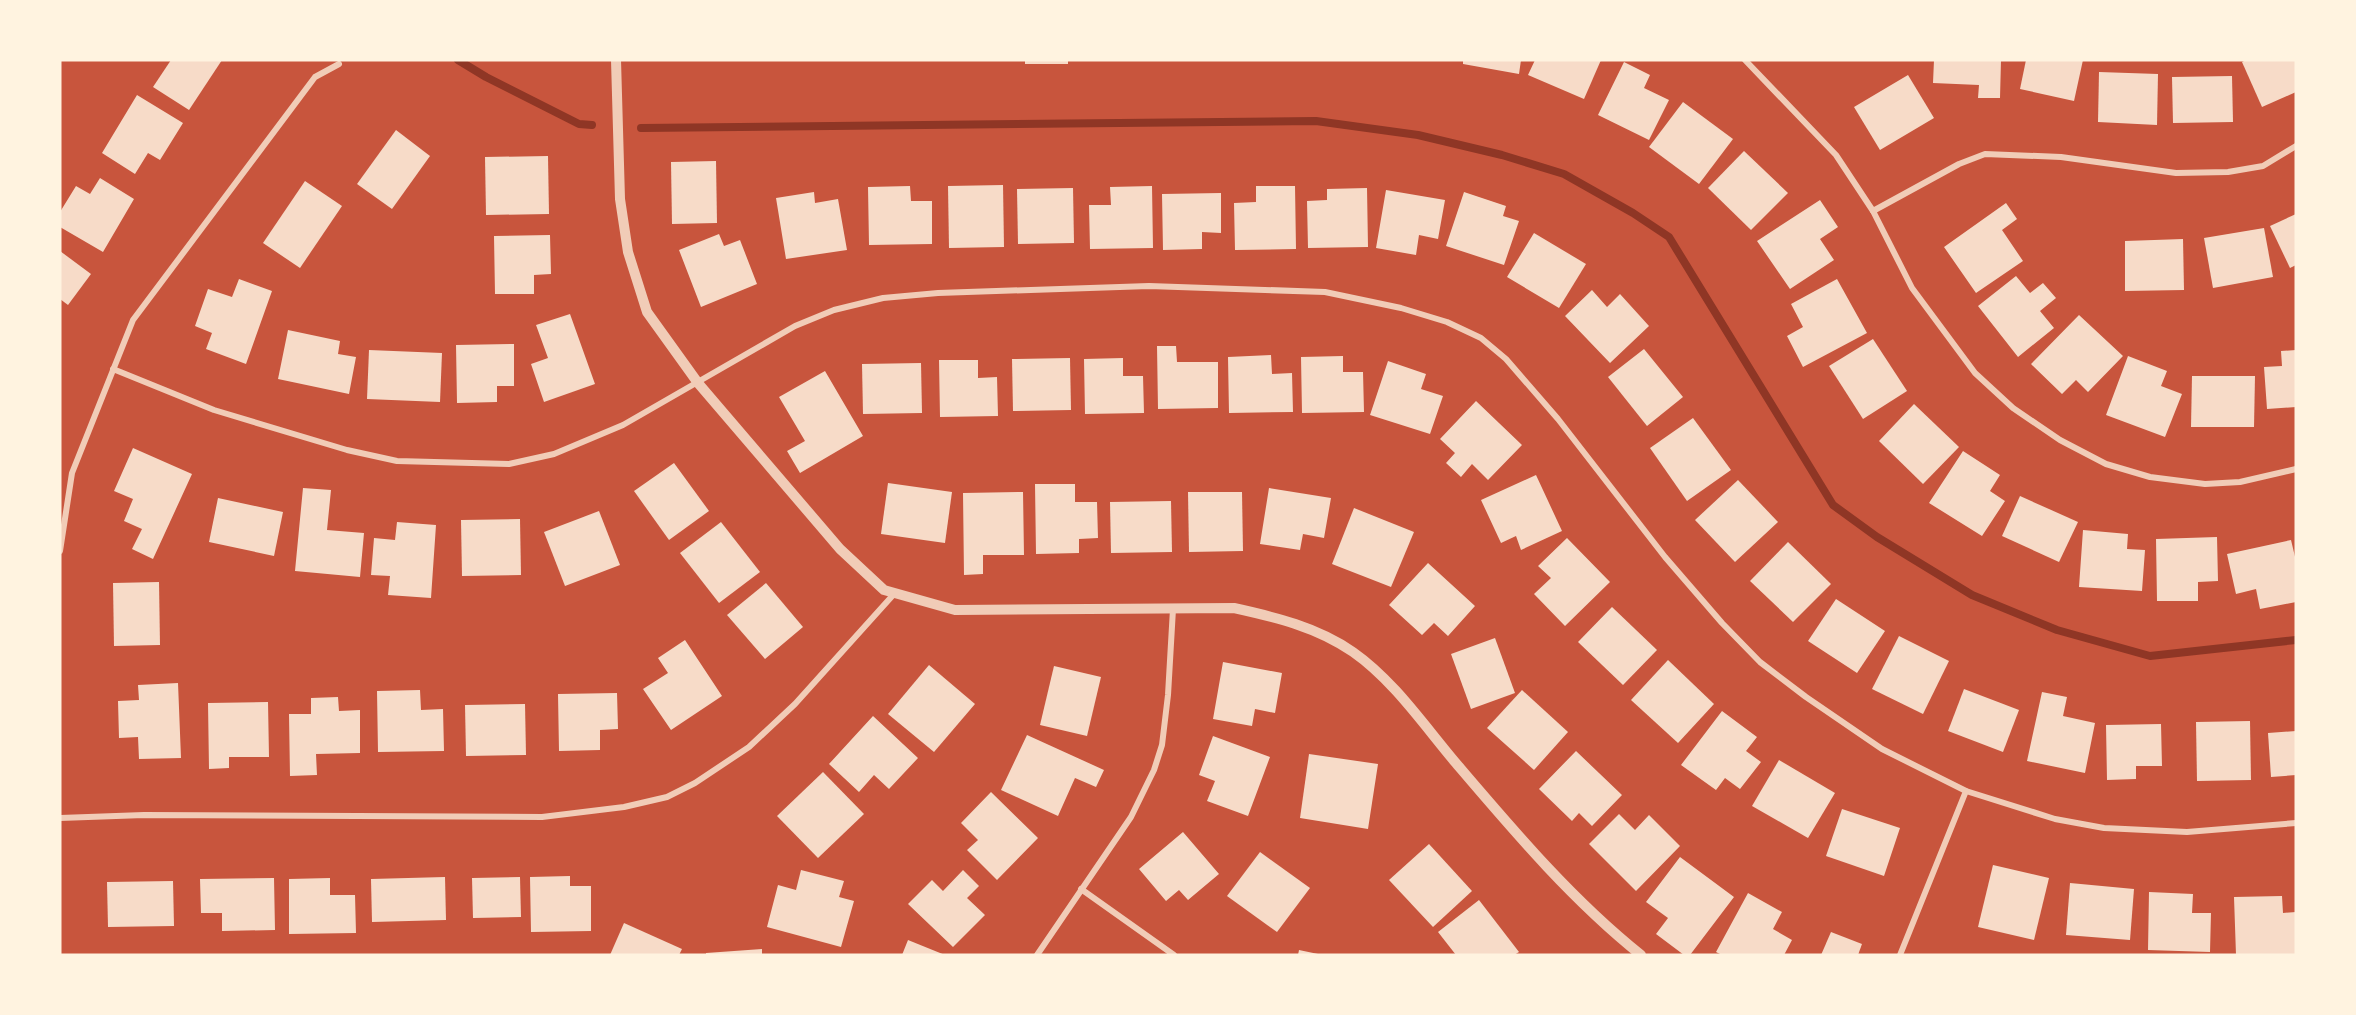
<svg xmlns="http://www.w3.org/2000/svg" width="2356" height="1015" viewBox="0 0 2356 1015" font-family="'PT Sans Narrow',sans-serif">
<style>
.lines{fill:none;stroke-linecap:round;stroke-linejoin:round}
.stream{stroke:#8f3625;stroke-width:8}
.building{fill:#f7dbc8}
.minor{stroke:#f1ccb7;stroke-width:6}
.tertiary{stroke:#f1ccb7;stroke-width:10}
</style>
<rect width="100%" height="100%" fill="#c8553d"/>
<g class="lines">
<g class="stream">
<path d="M458,60l28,17 93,47 13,1"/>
<path d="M641,128l675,-7 102,14 84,20 62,19 69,39 36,24 164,268 44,32 95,58 85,35 93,26 146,-16"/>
</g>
</g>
<g class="building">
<path d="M171,60h51l-33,50 -36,-23z"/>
<rect x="1025" y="60" width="43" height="4"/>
<path d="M1463,60h58l-2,14 -56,-10z"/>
<path d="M1535,60h66l-17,39 -56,-24z"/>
<path d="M1934,60h67l-1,38h-22l1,-13 -46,-2z"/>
<path d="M2026,60h57l-9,41 -54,-12z"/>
<path d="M2246,60h50v32l-34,15 -20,-45z"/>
<path d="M1624,62l26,13 -6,13 25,12 -20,40 -51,-25z"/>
<path d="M2099,72l59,2 -1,51 -59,-3z"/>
<path d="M1908,75l26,43 -54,32 -26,-43z"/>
<path d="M2232,76l1,46 -60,1 -1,-46z"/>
<path d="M137,95l46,28 -23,37 -12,-7 -13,21 -33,-21z"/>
<path d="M1683,102l50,37 -34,45 -50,-37z"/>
<path d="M396,130l34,26 -38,53 -35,-25z"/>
<path d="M1744,151l44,42 -37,37 -43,-42z"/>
<path d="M548,156l1,58 -63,1 -1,-58z"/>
<path d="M716,161l1,62 -45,1 -1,-62z"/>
<path d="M100,178l34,21 -31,53 -43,-25v-15l16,-26 14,8z"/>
<path d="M305,181l37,25 -42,62 -37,-25z"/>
<path d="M1003,185l1,62 -55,1 -1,-62z"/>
<path d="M910,186l1,15h21v43l-63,1 -1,-58z"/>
<path d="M1152,186l1,62 -63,1 -1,-44h22l-1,-18z"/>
<path d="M1256,186h39l1,63 -61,1 -1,-47 22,-1z"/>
<path d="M1073,188l1,55 -56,1 -1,-55z"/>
<path d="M1367,188l1,59 -60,1 -1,-47 20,-1v-11z"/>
<path d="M1386,190l59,10 -7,39 -19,-4 -3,20 -40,-7z"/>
<path d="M814,192l1,11 23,-4 9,51 -61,9 -10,-61z"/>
<path d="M1464,192l42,14 -3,10 16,5 -15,44 -58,-19z"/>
<path d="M1221,193v40l-19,-1v17l-39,1 -1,-56z"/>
<path d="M1820,200l18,27 -18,12 14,21 -44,29 -33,-48z"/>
<path d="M2006,203l11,16 -15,11 21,31 -47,32 -32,-46z"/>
<path d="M2296,214v51l-6,3 -20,-42z"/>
<path d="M2264,228l9,49 -60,11 -9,-50z"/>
<path d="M1534,233l52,31 -27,44 -52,-31z"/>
<path d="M719,234l5,12 16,-6 17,44 -56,23 -22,-57z"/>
<path d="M550,235l1,39 -17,1v19h-39l-1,-58z"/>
<path d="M2183,239l1,51 -59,1v-50z"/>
<path d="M60,251l31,23 -23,31 -8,-6z"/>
<path d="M2016,276l14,17 13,-10 13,15 -16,13 14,17 -36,29 -40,-51z"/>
<path d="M239,279l33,12 -26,73 -40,-15 6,-16 -17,-7 13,-37 24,8z"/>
<path d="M1837,279l30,54 -64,34 -16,-31 16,-9 -12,-23z"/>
<path d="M1592,290l15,17 13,-13 29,32 -39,37 -45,-47z"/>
<path d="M570,314l25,70 -51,18 -13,-38 17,-6 -12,-33z"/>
<path d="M2079,315l44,41 -35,36 -12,-12 -14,14 -31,-30z"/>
<path d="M288,330l52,11 -2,13 18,3 -7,37 -71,-15z"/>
<path d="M1873,339l34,52 -44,28 -34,-53z"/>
<path d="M514,344v42h-17v16l-40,1 -1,-58z"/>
<path d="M1157,346h19l1,16h41v46l-60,1z"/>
<path d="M1644,349l39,48 -36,29 -39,-49z"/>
<path d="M369,350l73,3 -2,49 -73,-3z"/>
<path d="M2296,350v57l-29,2 -3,-42 18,-1 -1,-15z"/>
<path d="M1271,355l1,19 20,-1 1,39 -64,1 -1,-56z"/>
<path d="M1343,356v16h20l1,40 -62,1 -1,-56z"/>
<path d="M2128,356l39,15 -6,15 21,8 -17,43 -59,-22z"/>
<path d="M1070,358l1,52 -58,1 -1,-52z"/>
<path d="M1123,358v18h20l1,37 -59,1 -1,-55z"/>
<path d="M939,360h39v18l19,-1 1,39 -58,1z"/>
<path d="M1388,361l38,13 -5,15 22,7 -13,38 -60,-19z"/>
<path d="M921,363l1,50 -59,1 -1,-50z"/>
<path d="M825,371l38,65 -63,37 -13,-22 18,-10 -26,-44z"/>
<path d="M2192,376h63l-1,51h-63z"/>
<path d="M1476,401l46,44 -34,35 -16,-16 -11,13 -15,-14 9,-10 -15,-14z"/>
<path d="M1914,404l45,43 -36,37 -44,-43z"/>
<path d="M1693,418l38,52 -44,31 -37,-53z"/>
<path d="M133,448l59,26 -39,85 -21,-10 10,-20 -18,-8 9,-22 -19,-8z"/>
<path d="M1963,451l37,24 -10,16 15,10 -23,35 -53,-33z"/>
<path d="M674,463l35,48 -40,29 -35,-49z"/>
<path d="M1536,475l26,56 -41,19 -5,-14 -15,7 -20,-43z"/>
<path d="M1738,480l40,42 -43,40 -40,-42z"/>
<path d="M888,483l64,9 -7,51 -64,-9z"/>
<path d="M1035,484h40v18h22l1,36 -19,1v14l-43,1z"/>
<path d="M303,488l28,2 -4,40 37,3 -4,44 -65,-6z"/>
<path d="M1269,488l62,10 -7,40 -21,-4 -3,16 -40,-6z"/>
<path d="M1023,492l1,63h-41v19l-19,1 -1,-82z"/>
<path d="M1188,492h54l1,59 -54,1z"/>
<path d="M2020,496l58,26 -19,40 -57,-26z"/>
<path d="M218,498l65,14 -9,44 -65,-14z"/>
<path d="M1171,501l1,51 -61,1 -1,-51z"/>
<path d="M1354,508l60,24 -23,55 -59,-23z"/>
<path d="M599,511l21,54 -55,21 -21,-54z"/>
<path d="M520,519l1,56 -59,1 -1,-56z"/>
<path d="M397,522l39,3 -5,73 -43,-3 2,-19 -19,-1 3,-37 21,2z"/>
<path d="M721,522l39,50 -41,31 -39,-50z"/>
<path d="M2083,530l45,4 -1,15 18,1 -3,41 -63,-4z"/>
<path d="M2217,537l1,44 -20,1v19h-41l-1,-62z"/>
<path d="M1567,538l43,44 -45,44 -31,-32 17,-16 -13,-12z"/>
<path d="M2291,540l5,21v41l-36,7 -4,-20 -20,5 -9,-40z"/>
<path d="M1788,542l43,42 -38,38 -43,-41z"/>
<path d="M1428,563l47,43 -27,30 -14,-13 -12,12 -33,-30z"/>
<path d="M159,582l1,63 -46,1 -1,-63z"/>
<path d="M766,583l37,44 -38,32 -38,-44z"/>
<path d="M1836,599l49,32 -28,42 -49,-32z"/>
<path d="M1612,607l45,43 -34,35 -45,-43z"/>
<path d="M1899,636l50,25 -26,53 -51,-25z"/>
<path d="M1495,638l20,55 -44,16 -20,-55z"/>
<path d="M685,640l37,56 -51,34 -28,-41 25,-16 -10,-15z"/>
<path d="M1668,660l46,44 -36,39 -47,-43z"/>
<path d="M1223,662l59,11 -7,40 -20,-4 -3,17 -39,-7z"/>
<path d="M929,665l46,39 -41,48 -46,-38z"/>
<path d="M1054,666l47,11 -14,59 -47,-11z"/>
<path d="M178,683l3,75 -42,1 -1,-22 -19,1 -1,-37 21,-1 -1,-15z"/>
<path d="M1964,689l55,21 -16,42 -55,-21z"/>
<path d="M420,690l1,20 22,-1 1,42 -66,1 -1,-61z"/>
<path d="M1522,690l46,42 -34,38 -47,-42z"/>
<path d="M2042,692l25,5 -4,19 32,7 -10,50 -58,-12z"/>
<path d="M617,693l1,36 -18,1v20l-41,1 -1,-57z"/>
<path d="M338,697l1,14 21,-1v43l-44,1 1,21 -27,1 -1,-62h22v-16z"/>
<path d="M268,702l1,55h-40v11l-20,1 -1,-66z"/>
<path d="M525,704l1,51 -60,1 -1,-51z"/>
<path d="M1722,711l35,26 -11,14 15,11 -21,27 -15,-11 -9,12 -35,-25z"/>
<path d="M873,716l45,42 -29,31 -15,-14 -15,17 -30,-28z"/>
<path d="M2250,721l1,59 -54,1 -1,-59z"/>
<path d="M2161,724l1,42h-26v13l-29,1 -1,-55z"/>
<path d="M2296,731v44l-25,2 -3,-44z"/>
<path d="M1027,735l77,35 -8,17 -21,-9 -17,38 -57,-26z"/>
<path d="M1213,736l57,21 -22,59 -41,-15 8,-20 -16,-6z"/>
<path d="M1576,751l46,44 -30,31 -13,-13 -7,8 -33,-32z"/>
<path d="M1309,754l69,10 -10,65 -68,-11z"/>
<path d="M1779,760l56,33 -27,45 -56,-32z"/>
<path d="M823,772l41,42 -46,44 -41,-42z"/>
<path d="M991,792l47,46 -41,42 -30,-30 11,-10 -17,-17z"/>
<path d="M1842,809l58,19 -16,48 -58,-20z"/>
<path d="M1619,814l16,16 14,-15 31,31 -44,45 -47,-47z"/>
<path d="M1183,832l36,42 -31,26 -9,-10 -13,11 -27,-32z"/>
<path d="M1429,844l43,47 -39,36 -44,-47z"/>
<path d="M1260,852l50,36 -33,44 -50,-36z"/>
<path d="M1680,857l54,40 -44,58h-6l-28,-21 12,-16 -22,-16z"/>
<path d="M1993,865l56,13 -15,62 -56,-13z"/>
<path d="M801,870l43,11 -5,16 15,4 -13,46 -74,-20 11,-42 18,5z"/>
<path d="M963,870l16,16 -12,12 18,17 -32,32 -45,-43 24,-24 11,11z"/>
<path d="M570,876v10h21v45l-60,1 -1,-55z"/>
<path d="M445,877l1,43 -74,2 -1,-43z"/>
<path d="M520,877l1,40 -48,1 -1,-40z"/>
<path d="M274,878l1,52 -53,1v-18h-21l-1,-34z"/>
<path d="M330,878v17h25l1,38 -67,1v-55z"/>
<path d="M173,881l1,45 -66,1 -1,-45z"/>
<path d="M2070,883l64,6 -4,51 -64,-5z"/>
<path d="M2149,892l44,2 -1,19h19l-1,39 -62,-2z"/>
<path d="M1748,893l34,19 -9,17 19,11 -8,15h-62l-6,-3z"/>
<path d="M2282,896l1,17 13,-1v43h-60l-2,-58z"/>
<path d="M1479,900l40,52 -5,3h-58l-18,-23z"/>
<path d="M624,923l58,26 -3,6h-69z"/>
<path d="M1831,932l31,12 -4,11h-37z"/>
<path d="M908,940l37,15h-43z"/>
<path d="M762,949v6h-56v-2z"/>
<path d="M1299,950l19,4v1h-20z"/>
</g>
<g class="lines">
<g class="minor">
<path d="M1745,60l91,95 37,56 39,77 63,85 38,35 47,32 46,24 44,13 55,7 35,-2 56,-13"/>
<path d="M1873,211l86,-47 26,-10 76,3 115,16 52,-1 35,-6 33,-20"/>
<path d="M113,369l101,41 133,40 50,11 112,3 45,-10 69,-29 172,-99 39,-16 49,-12 55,-5 211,-7 176,6 76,16 46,14 34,16 25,21 52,60 107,138 57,66 38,39 46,35 76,52 84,42 89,28 49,9 83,4 109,-9"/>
<path d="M60,551l12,-78 61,-153 182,-243 24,-13"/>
<path d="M60,818l84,-3 398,2 82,-10 43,-10 28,-14 54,-36 46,-43 99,-110"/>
<path d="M1081,889l93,66"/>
<path d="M1037,955l94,-138 23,-47 8,-25 6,-50 5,-86"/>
<path d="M1900,955l66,-164"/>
</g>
<path class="tertiary" d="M616,60l4,139 8,53 19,60 51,71 142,166 44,41 71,20 279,-2c41,9 83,19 119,44 40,28 70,72 102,110 58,68 116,137 186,193"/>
</g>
<rect width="2356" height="1015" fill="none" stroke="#fff3e0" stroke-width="123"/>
</svg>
